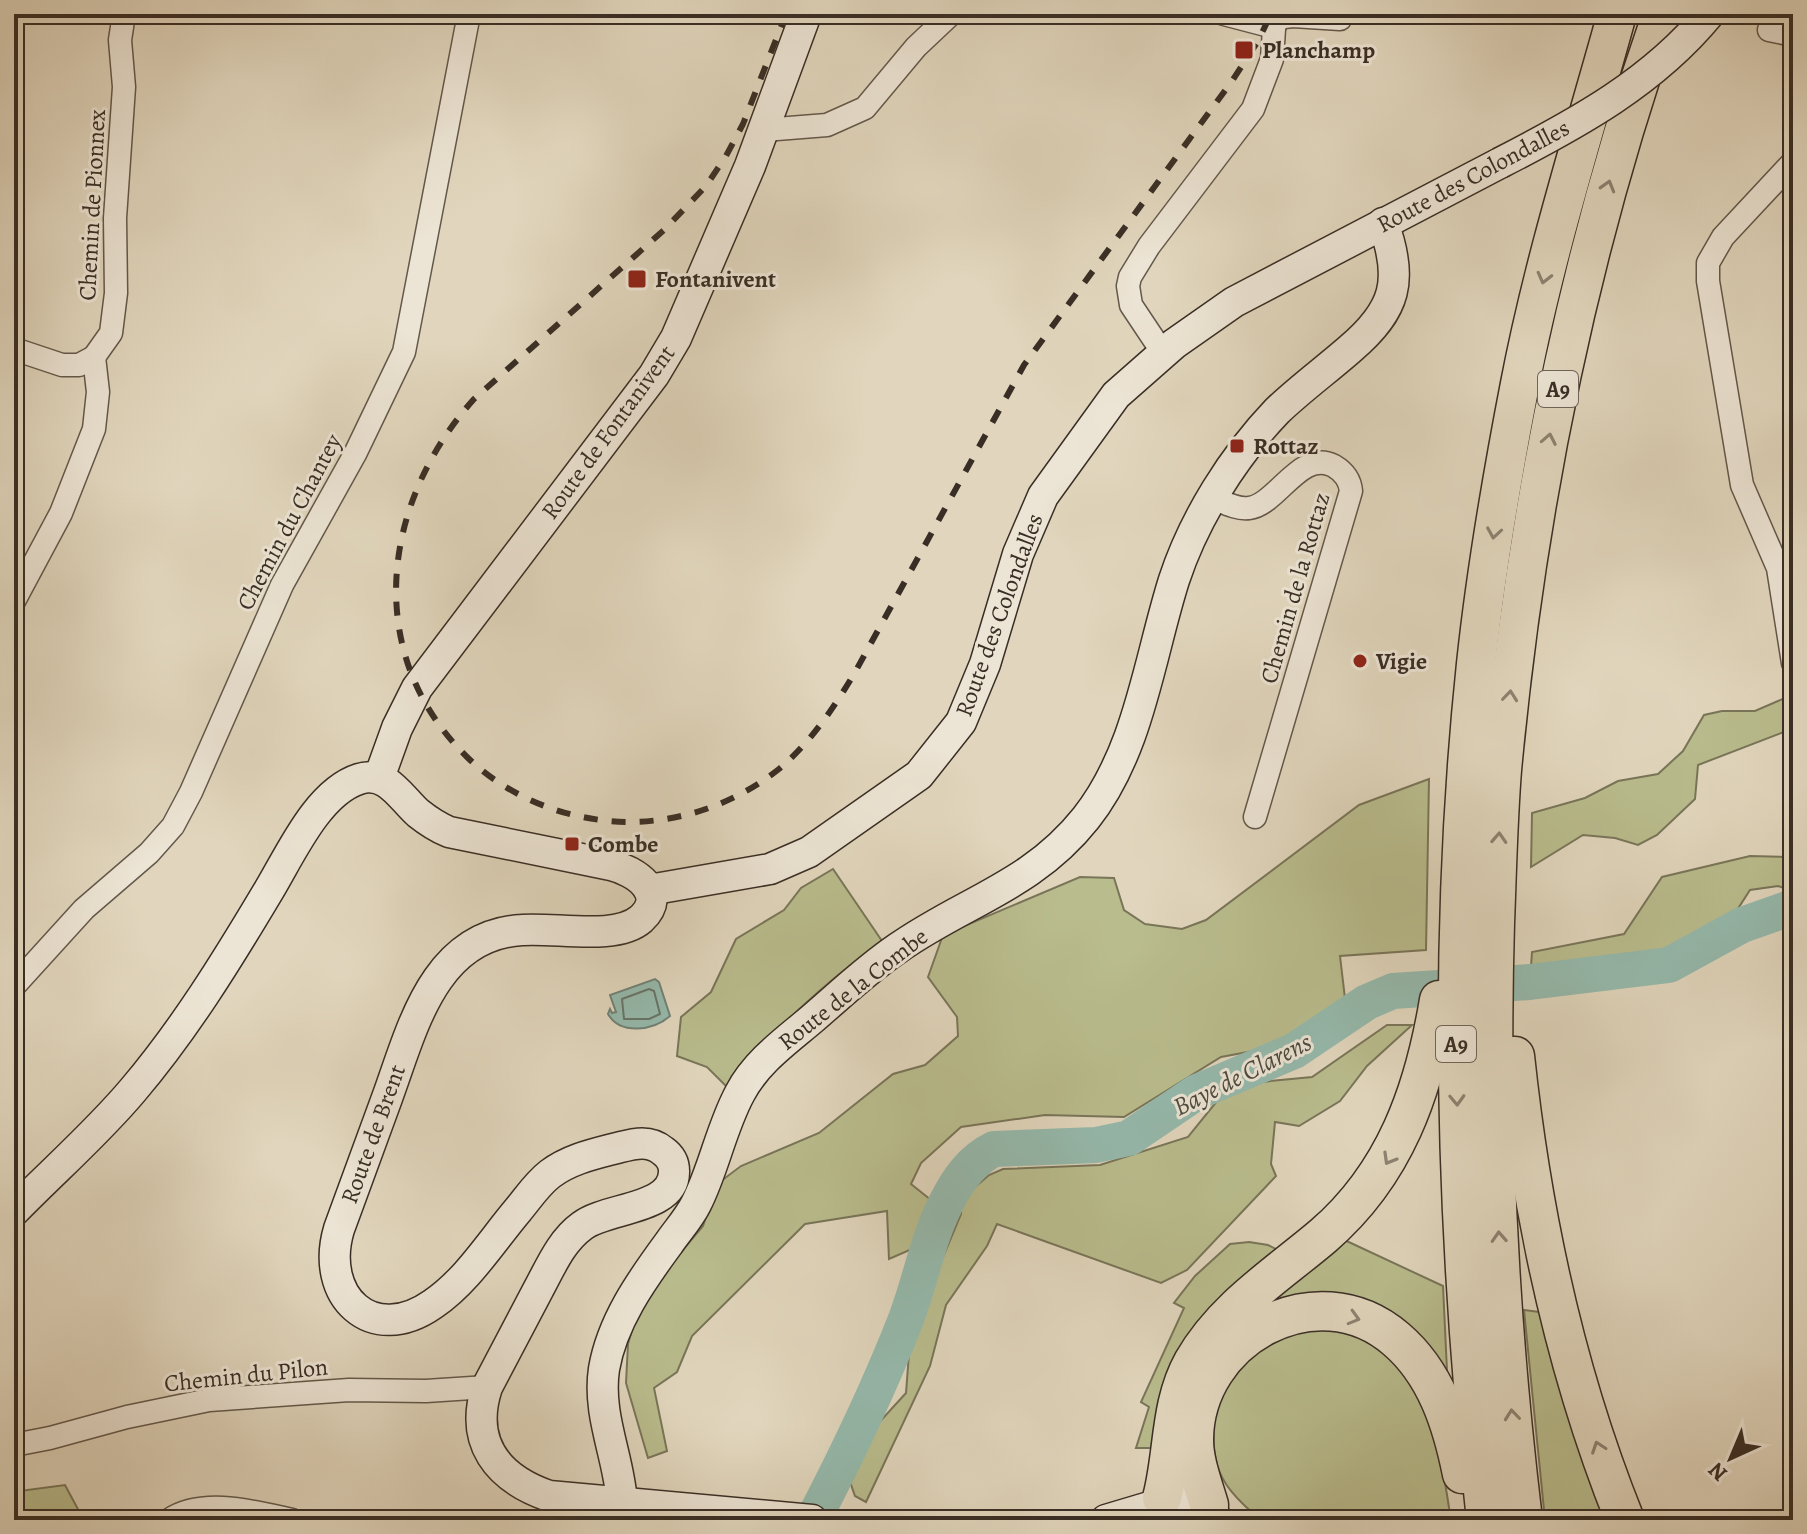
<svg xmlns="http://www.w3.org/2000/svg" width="1807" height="1534" viewBox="0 0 1807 1534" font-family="Alegreya,serif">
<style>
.green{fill:#b9bc8d;stroke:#797559;stroke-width:2}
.water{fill:#95b9ac;stroke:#708176;stroke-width:2}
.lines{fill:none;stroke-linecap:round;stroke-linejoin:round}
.shore{stroke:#677468;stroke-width:2}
.river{stroke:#95b9ac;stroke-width:36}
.street-casing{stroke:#63584b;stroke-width:25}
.secondary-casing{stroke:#392e25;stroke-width:33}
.highway-casing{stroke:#392e25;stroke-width:41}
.street{stroke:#ece4d4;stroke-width:22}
.secondary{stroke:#ece4d4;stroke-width:30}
.highway{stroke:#e1d6bd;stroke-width:38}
.rail{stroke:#392e25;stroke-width:6;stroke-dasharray:14 14;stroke-linecap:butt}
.secondary-bridge-casing{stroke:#392e25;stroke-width:33;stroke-linecap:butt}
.secondary-bridge{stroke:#ece4d4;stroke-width:30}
.oneway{stroke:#8d8271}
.poi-dot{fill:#8f2418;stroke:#ece4d4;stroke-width:3}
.labels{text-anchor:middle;stroke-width:6;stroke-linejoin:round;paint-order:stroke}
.shield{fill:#ece4d4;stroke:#6f655a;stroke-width:2}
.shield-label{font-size:22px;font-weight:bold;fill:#392e25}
.poi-label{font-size:24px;font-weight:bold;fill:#392e25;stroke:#ece4d4;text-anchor:start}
.street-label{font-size:24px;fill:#392e25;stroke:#ece4d4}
.water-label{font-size:26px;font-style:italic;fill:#4b4a40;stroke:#ece4d4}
</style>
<rect width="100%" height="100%" fill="#e1d6bd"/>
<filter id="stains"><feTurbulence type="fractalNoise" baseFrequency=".0025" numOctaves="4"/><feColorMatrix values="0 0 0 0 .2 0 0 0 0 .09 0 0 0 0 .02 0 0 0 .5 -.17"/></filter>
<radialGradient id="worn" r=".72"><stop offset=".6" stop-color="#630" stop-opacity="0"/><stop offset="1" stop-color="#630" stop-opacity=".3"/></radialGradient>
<g class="green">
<path d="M1785,698l8,5v13l-9,16 -86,33 -3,34 -38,36 -19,10 -23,-7 -32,-3 -52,32 1,-54 53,-15 33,-17 40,-7 25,-23 21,-36 18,-4h33z"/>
<path d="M1429,779l-3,171 -86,6 6,51 -82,42 -43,8 -97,60 -79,-2 -84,12 -40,36 -10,21 20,16 -19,49 -23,10 -2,-48 -82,13 -113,112 -15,36 -23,16 13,63 -19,7 -22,-75 2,-39 12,-43 63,-75 14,-42 24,-18 78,-33 74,-59 32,-9 33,-29 -1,-19 -29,-40 15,-42 137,-58 34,1 10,32 21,14 37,5 24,-9 153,-115z"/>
<path d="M1750,856l43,1v34l-15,-5 -28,4 -20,31 -26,16 -35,28 -139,17 2,-30 92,-18 38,-57z"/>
<path d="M833,869l49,72c-61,45 -107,87 -155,146l-20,-20 -30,-11 4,-39 30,-25 25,-53 48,-29 17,-22z"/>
<path d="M1387,1025h25l-45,41 -27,35 -41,25 -24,-4 -4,42 5,12 -89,94 -26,13 -164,-59 -10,22 -41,59 -16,61 -64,136 -11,-6 -7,-20 26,-48 32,-35 5,-66 14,-45 18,-25 18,-43v-15l28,-24 14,-6 97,-4 88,-28 42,-52 82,-8z"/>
<path d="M1338,1237l105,49 5,106 -40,-59 -173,-7z"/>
<path d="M1249,1242l19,3 12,6 -122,159 -7,38h-15l13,-41 -8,-5 43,-94 -10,-5 21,-27 35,-32z"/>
<path d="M1524,1310l23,3 58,181 -1,26h-59z"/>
<path d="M1332,1326l46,17 38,39 24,69 11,69h-190c-53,-43 -50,-64 -45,-128l55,-55z"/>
<path d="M14,1483l6,8 45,-6 15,28 -5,7h-61z"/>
</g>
<path class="water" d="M655,979l4,3 11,34c-17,15 -50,19 -62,-2l2,-5 2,4 4,-1 -6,-17z"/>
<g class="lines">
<path class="shore" d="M649,989l5,2 6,23 -11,5h-25l-2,-20z"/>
<path class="river" d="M813,1520c34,-65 66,-132 93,-201 14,-37 22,-81 40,-116 11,-22 25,-43 48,-54l102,-4 33,-7 68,-46 97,-41 73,-49 26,-11 137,-9 139,-17 73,-40 51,-18"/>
<defs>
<g id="street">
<path d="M1224,14l42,11h9"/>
<path d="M1275,18l18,-2 47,3"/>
<path d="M1769,30l24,5"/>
<path d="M764,130l63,-5 38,-17 51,-61 35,-33"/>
<path d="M1793,162l-70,75 -15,26v18l34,204 36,83 15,95"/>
<path d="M14,349l48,16h17l15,-8 17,-24 5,-40 -1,-75 9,-131 -4,-47 4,-26"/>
<path d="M1163,353l-32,-48 -3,-19 2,-9 19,-31 104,-137 19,-50 3,-45"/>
<path d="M1213,498c10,4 25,12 36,10 28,-3 52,-60 85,-42 10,6 16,14 17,25l-96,326"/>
<path d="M14,601l47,-88 33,-84 4,-37 -4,-35"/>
<path d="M14,986l70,-77 65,-56 24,-27 18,-34 91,-207 73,-131 49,-102 65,-338"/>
<path d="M14,1445l36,-7 77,-21 82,-17 140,-10 77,1 61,-4"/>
<path d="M169,1520c34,-23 86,-8 123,0"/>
</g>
<g id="secondary">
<path d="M379,778l18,-50 20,-40 237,-313 22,-37 74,-172 56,-152"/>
<path d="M649,890l121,-21 39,-17 110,-77 42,-53 24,-58 33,-110 25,-58 73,-101 58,-51 60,-42 266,-139"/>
<path d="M14,1211c39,-40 83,-78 119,-121 51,-60 93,-128 133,-195 23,-37 50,-102 93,-116 28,-9 42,19 59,34 10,8 19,14 31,19l162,33c24,6 58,28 30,54 -25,22 -86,8 -119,11 -89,5 -110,100 -135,168 -16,44 -32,88 -48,131 -20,67 33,118 94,75 34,-23 58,-62 85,-94 10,-12 19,-26 32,-36 20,-15 44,-20 67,-26 16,-4 32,-9 46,3 7,5 11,11 11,20 1,39 -68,36 -92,55 -21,15 -32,42 -44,64 -17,32 -34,65 -51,97 -18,55 10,91 62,109l263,24"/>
<path d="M622,1502c-3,-45 -25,-87 -18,-133 8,-47 37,-88 65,-126 9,-13 20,-25 27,-39 18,-35 25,-76 44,-111 16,-31 46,-52 72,-74 28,-24 55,-50 86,-71 67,-47 134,-62 188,-130 53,-67 63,-159 88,-238 20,-61 59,-123 103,-169 23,-22 49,-41 73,-62 46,-39 54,-69 33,-126"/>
<path d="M1106,1520l47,-14"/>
<path d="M1146,1520c12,-34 56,-34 70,-2"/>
</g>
<g id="highway">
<path d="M1515,1056c17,160 50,315 110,464"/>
<path d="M1162,1498c12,-45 7,-93 31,-136 31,-54 84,-87 130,-126 72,-62 101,-145 116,-236"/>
<path d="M1209,1505c-6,-21 -15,-43 -15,-65 0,-101 122,-170 202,-101 40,34 56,85 66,135"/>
<path d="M1486,1520c-31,-284 -40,-571 -10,-856 10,-94 26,-187 44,-280 24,-125 63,-247 97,-370"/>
<path d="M1523,1520c-24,-198 -34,-398 -28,-597 2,-51 3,-102 7,-153 24,-257 75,-512 160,-756"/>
</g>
</defs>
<use href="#street" class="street-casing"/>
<use href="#secondary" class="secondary-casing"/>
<use href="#highway" class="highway-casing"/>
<use href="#street" class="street"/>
<use href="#secondary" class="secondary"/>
<use href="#highway" class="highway"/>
<path class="rail" d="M786,14l-43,110 -17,32 -20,30 -42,44 -190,169c-93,104 -112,256 -6,359 43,41 101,63 160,64 55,0 108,-19 151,-53 31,-26 54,-60 75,-95l170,-309 208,-284 26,-40 13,-27"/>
<defs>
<path id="secondary-bridge" d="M1500,163c78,-40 153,-81 209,-149"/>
</defs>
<use href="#secondary-bridge" class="secondary-bridge-casing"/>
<use href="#secondary-bridge" class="secondary-bridge"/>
</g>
<defs><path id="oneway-chevron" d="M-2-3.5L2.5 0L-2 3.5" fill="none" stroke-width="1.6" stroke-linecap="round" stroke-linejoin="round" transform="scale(2)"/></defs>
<g class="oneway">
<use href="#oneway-chevron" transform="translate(1608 186) rotate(-74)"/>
<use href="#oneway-chevron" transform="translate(1544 278) rotate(104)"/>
<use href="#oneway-chevron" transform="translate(1549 439) rotate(-79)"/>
<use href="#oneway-chevron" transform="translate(1494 533) rotate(99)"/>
<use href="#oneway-chevron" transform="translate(1510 696) rotate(-84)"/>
<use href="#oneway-chevron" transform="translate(1499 838) rotate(-87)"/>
<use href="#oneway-chevron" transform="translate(1457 1100) rotate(88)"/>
<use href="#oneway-chevron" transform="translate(1389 1159) rotate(120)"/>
<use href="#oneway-chevron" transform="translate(1499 1237) rotate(-93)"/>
<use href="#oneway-chevron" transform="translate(1354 1318) rotate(16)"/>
<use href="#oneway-chevron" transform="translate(1512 1415) rotate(-96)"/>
<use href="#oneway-chevron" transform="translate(1598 1447) rotate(-109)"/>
</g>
<g class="poi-dot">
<rect x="1234" y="40" width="20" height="20" rx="4"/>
<rect x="627" y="269" width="20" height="20" rx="4"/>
<rect x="1229" y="438" width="16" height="16" rx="4"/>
<circle cx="1360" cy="661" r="8"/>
<rect x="564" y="836" width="16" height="16" rx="4"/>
</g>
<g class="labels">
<g class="shield">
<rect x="1538" y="371" width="40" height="36" rx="6"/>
<rect x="1436" y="1026" width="40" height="36" rx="6"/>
</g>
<g class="shield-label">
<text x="1558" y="397">A9</text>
<text x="1456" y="1052">A9</text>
</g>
<g class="poi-label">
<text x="1262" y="58">Planchamp</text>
<text x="655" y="287">Fontanivent</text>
<text x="1253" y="454">Rottaz</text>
<text x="1376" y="669">Vigie</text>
<text x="588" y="852">Combe</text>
</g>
<g class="street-label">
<text transform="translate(1473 176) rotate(-28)" y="8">Route des Colondalles</text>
<text transform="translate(92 205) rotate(-87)" y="8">Chemin de Pionnex</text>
<text transform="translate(608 432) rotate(-54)" y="8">Route de Fontanivent</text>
<text transform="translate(289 522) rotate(-62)" y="8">Chemin du Chantey</text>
<text transform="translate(1295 588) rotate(-74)" y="8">Chemin de la Rottaz</text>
<text transform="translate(999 615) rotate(-70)" y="8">Route des Colondalles</text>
<text transform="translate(853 989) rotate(-38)" y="8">Route de la Combe</text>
<text transform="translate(373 1134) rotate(-70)" y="8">Route de Brent</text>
<text transform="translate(246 1375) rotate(-6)" y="8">Chemin du Pilon</text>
</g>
<g class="water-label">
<text transform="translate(1242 1074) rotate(-27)" y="9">Baye de Clarens</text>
</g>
</g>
<rect width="1807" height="1534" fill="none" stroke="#e1d6bd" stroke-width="48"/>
<rect x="16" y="16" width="1775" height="1502" fill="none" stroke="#392e25" stroke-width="4"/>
<rect x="24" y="24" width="1759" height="1486" fill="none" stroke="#392e25" stroke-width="2"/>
<g transform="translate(1731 1458) rotate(224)" stroke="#ece4d4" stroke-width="6" paint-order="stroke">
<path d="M0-6L14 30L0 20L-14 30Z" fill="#392e25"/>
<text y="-12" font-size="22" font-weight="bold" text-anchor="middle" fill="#392e25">N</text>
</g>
<rect width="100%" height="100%" filter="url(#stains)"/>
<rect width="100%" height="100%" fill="url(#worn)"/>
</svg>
